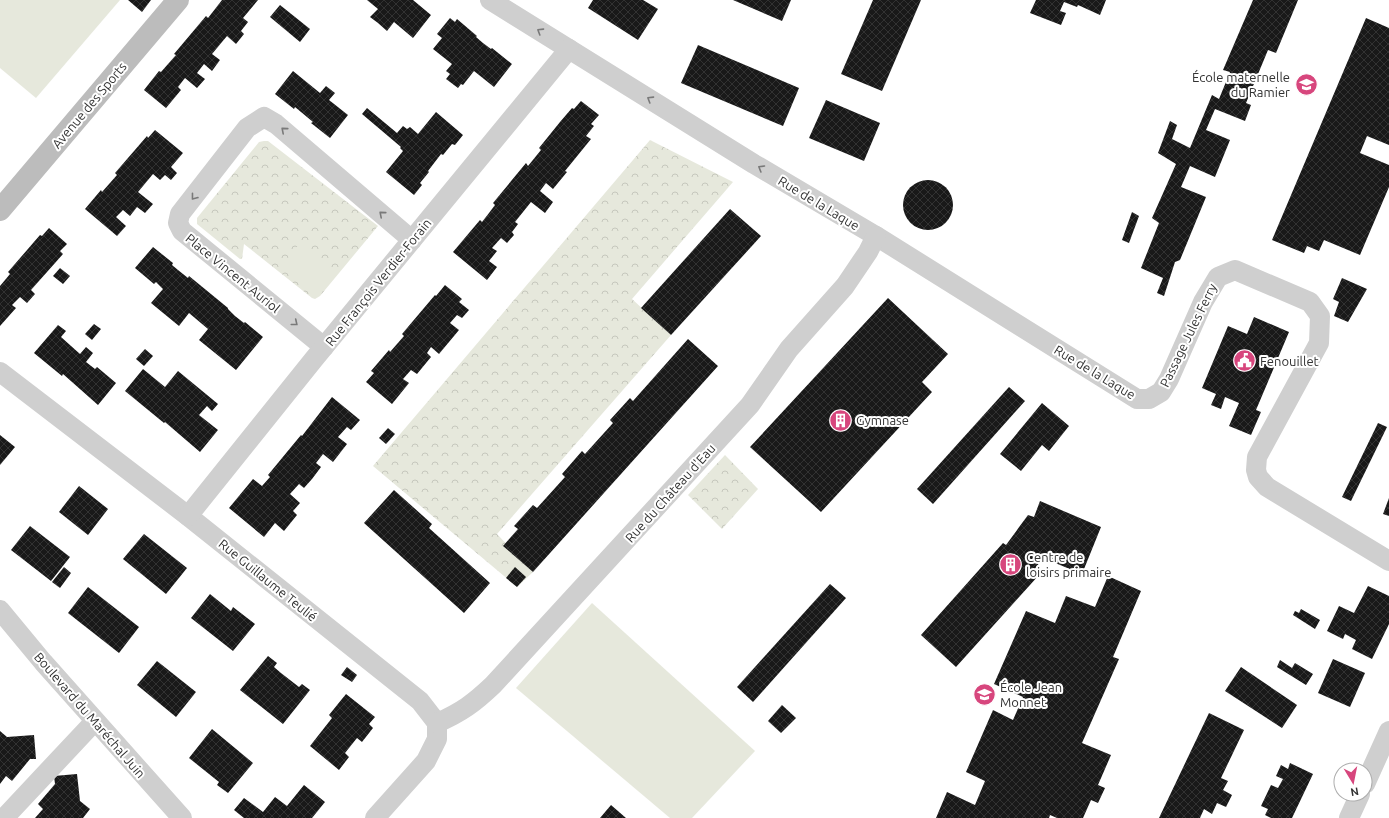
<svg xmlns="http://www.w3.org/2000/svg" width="1389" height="818" viewBox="0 0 1389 818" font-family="Ubuntu,sans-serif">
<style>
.forest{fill:url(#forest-crowns)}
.pitch{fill:#e6e8dc}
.building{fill:url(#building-cross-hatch)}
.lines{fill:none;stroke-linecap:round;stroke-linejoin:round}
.minor{stroke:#cfcfcf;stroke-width:20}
.secondary{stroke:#bcbcbc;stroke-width:22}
.oneway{stroke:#797979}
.labels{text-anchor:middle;stroke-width:4;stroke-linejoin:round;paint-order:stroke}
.poi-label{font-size:13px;fill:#323232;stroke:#fff;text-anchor:start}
.street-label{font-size:13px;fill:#323232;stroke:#fff}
</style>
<defs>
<pattern id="forest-crowns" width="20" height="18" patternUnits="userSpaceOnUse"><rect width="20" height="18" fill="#e6e8dc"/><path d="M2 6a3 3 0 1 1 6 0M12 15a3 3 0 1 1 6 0" fill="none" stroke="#c6c7bd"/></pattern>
<pattern id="building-cross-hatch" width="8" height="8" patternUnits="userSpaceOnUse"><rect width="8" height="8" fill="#191919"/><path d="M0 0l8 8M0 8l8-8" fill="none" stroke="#323232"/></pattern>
</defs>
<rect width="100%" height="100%" fill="#fff"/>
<g class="forest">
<path d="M650,140l83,42 -101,117 39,36 -174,199 36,38 -16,15 -144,-121z"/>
<path d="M264,141h4l110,85 -58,70 -5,3 -3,-1 -68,-54 -2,15h-2l-43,-35v-6l62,-76z"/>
<path d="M725,455l33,34 -36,40 -34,-34z"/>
</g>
<g class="pitch">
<path d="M0,0h120l-84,98 -36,-30z"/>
<path d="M299,244l35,27 -18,23 -35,-27z"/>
<path d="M592,603l163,148 -63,67h-22l-154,-130z"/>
</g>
<g class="building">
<path d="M128,0h23l-9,12z"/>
<path d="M222,0h36l-15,18 5,4 -7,9 3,3 -8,10 -9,-8 -15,18 8,6 -8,11 -8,-7 -7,9 8,6 -8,9 -12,-10 -7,9 3,3 -15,18 -22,-18 15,-19 2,1 7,-8 8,-9 -2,-1 32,-38 2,2z"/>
<path d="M367,0h46l18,15 -18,23 -19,-16 -7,9 -9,-8 -8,-6 8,-8z"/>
<path d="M593,0h50l15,9 -20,31 -50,-32z"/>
<path d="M733,0h58l-9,21z"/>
<path d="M873,0h48l-39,91 -41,-17z"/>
<path d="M1036,0h70l-6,15 -22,-10 -1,2 -13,-5 -4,9 6,2 -5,12 -31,-12z"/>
<path d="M1253,0h45l-22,53 -8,-3 -22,53 5,2 -6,16 -30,-12 -9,21 24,10 -15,37 -25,-11 -9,21 25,10 -26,63 -5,2 -11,34 -7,-3 6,-15 -22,-10 18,-45 -7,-5 24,-54 -18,-11 12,-32 7,4 -5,14 18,9 22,-53 7,4 11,-27 -7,-2z"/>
<path d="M280,5l30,24 -10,13 -30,-25z"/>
<path d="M450,18l5,4 2,-3 20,17 -1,1 7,6 8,6 1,-1 20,16 -18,23 -20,-16 -11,14 -2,-1 -3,4 -12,-9 4,-5 -4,-3 6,-7 -19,-15 9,-11 -5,-4z"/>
<path d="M1366,18l23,10v117l-22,-9 -7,17 29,12v22l-29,68 -36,-15 -5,11 -12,-5 -3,7 -32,-13z"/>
<path d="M698,45l101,43 -16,38 -102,-43z"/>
<path d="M293,71l27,22 6,-7 9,7 -6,7 19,15 -18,23 -19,-15 2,-1 -18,-15 -1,2 -19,-15z"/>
<path d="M826,100l54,23 -16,38 -55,-23z"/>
<path d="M581,101l18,14 -8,9 3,2 -8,10 5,3 -26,32 2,1 -14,17 -7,-6 -6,8 13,11 -8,11 -14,-11 -16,20 3,2 -6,8 2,3 -7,8 -6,-5 -9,10 5,3 -8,10 8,6 -10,13 -34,-28 27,-32 2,2 7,-9 6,-8 -2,-2 33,-40 2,3 13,-16 -2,-2 21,-26 12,-14 2,1z"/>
<path d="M367,108l30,25 6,-7 4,3 3,-2 8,7 18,-22 27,23 -8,10 -3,-1 -9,11 -2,-1 -13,17 1,1 -9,11 2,2 -8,10 -28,-23 17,-21 -3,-3 1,-1 -39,-33z"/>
<path d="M155,130l28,23 -12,14 6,6 -6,7 -6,-5 -5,5 -7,-6 -15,18 15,12 -8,9 -8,-6 -7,9 -7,-6 -7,7 10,9 -9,10 -32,-27 16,-19 1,2 15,-17 -2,-2 32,-37 1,2z"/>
<circle cx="928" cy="205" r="25"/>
<path d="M730,209l31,27 -90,99 -30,-27z"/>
<path d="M1132,212l7,4 -10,27 -7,-3z"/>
<path d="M49,228l18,16 -7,7 3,3 -32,36 4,4 -8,9 -7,-6 -8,8 4,3 -16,18v-40l10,-12 -2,-2 32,-37 2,1z"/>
<path d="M153,247l20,16 -1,2 6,5 10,8 1,-2 39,32v1l7,7 9,7 1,-1 18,15 -27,33 -37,-30 9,-11 -19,-16 -10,13 -28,-23 12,-14 -7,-7 -2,2 -19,-16z"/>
<path d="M60,268l10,8 -7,8 -10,-8z"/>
<path d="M1342,278l25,11 -19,33 -14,-6 5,-14 -6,-3z"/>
<path d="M445,285l17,14 -3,3 10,8 -7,8 -5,-3 -7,8 9,7 -20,24 -8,-7 -4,6 4,4 -14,17 -6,-4 -8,9 6,4 -17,21 -26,-22 8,-9 -3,-2 18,-21 1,2 14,-16 -2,-2 33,-39 1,1z"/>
<path d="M888,298l60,56 -26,28 10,10 -111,120 -71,-65z"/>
<path d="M1254,317l35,15 -33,78 5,2 -10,23 -22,-9 10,-23 -14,-6 -4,12 -10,-4 5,-11 -14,-6 26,-62 19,8z"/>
<path d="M94,324l7,5 -9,11 -7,-6z"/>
<path d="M58,325l8,6 -5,6 19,17 6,-7 7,6 -7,9 9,7 2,-2 19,16 -18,22 -35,-31 -1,2 -28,-23z"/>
<path d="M688,339l30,27 -185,206 -30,-26 15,-17 -4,-3 19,-21 4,3 28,-31 -3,-3 20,-23 3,3 28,-31 -3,-3 20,-22 3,3z"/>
<path d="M145,349l8,7 -9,10 -8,-7z"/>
<path d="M143,369l22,18 13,-16 40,33 -6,7 -5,-5 -8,9 19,15 -18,22 -35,-30 -1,1 -39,-32z"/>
<path d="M1009,387l16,14 -92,103 -16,-15z"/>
<path d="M332,397l28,23 -9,10 -4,-3 -9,10 9,7 -14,18 -10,-8 -7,9 5,4 -9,12 -8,9 -5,-4 -9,10 10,9 -7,8 4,4 -13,16 -9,-8 -11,14 -35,-29 24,-29 9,7 8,-9 -2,-2 33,-40 1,1z"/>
<path d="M1042,403l27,23 -20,25 -7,-6 -21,26 -21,-17z"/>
<path d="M1378,423l9,4 -36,74 -9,-4z"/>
<path d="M388,428l7,6 -9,10 -7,-6z"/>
<path d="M0,435l15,12 -15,18z"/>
<path d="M79,486l29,23 -20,26 -29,-23z"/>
<path d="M394,490l38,34 -3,4 61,55 -26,30 -100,-90z"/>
<path d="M1389,498v18l-6,-2z"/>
<path d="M1040,501l61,26 -19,47 -39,-16 -9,12 5,5 -83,92 -35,-32 82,-92 3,2 22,-30 6,2z"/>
<path d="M30,526l40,31 -19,24 -40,-31z"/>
<path d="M144,534l43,34 -21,26 -43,-35z"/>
<path d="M64,567l7,6 -11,15 -8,-6z"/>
<path d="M515,567l11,10 -9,10 -11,-9z"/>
<path d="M1108,576l33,15 -28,66 6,2 -37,84 29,12 -13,30 7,3 -7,15 -7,-3 -8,18h-26l-7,-3 -1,3h-113l11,-26 28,13 10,-24 -19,-9 27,-62 20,10 10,-23 -29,-13 32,-73 29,12 11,-27 29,11z"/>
<path d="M830,584l16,14 -93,104 -16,-15z"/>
<path d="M1368,586l21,10v28l-17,35 -20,-10 4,-9 -11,-6 -2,5 -16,-8 12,-25 15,7z"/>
<path d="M88,587l51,40 -20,26 -51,-40z"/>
<path d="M210,594l21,17 2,-4 22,17 -22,27 -42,-33z"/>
<path d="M1301,609l19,11 -5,9 -22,-14 2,-4 4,2z"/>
<path d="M268,656l9,7 -3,4 7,6 18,14 3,-3 8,6 -27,34 -43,-34z"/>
<path d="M1333,659l32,14 -15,34 -32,-14z"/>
<path d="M1280,660l12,8 3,-5 18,11 -7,11 -29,-18z"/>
<path d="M157,661l39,31 -20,25 -39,-32z"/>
<path d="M347,667l10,8 -5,7 -11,-7z"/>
<path d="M1241,667l56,38 -15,23 -57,-37z"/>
<path d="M346,694l29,23 -6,7 4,4 -11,14 -5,-4 -12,15 4,4 -10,13 -29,-24 22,-28 -3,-3z"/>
<path d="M782,705l14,13 -15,15 -13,-12z"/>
<path d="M1209,713l35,17 -23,48 7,3 -5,9 9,5 -6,12 -9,-4 -5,11 -8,-5 -4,9h-41z"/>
<path d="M212,729l41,34 -25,30 -11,-8 2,-3 -30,-24z"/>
<path d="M0,731l7,6 27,-2 2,24h-6l-18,22 -6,-5 -6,8z"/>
<path d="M1290,763l23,11 -21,44h-21l-6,-3 3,-6 -7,-3 10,-21 7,3 5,-9 -7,-3 5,-11 7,4z"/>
<path d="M77,774l3,27 10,8 -7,9h-48l8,-9 -5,-5 17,-20 -1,-8z"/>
<path d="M304,785l21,17 -13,16h-68l-10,-8 10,-12 19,14 12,-15 12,9z"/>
<path d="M611,805l15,13h-26z"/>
</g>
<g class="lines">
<g class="minor">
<path d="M490,0l264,164 122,72 261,163h12l12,-7 8,-13 34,-77 15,-25 17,-7 75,32 10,14 -1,27 -62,114 -1,13 2,7 9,10 122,74"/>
<path d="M324,347l-142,-116 -4,-8 2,-9 67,-86 17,-11 12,7 136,116"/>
<path d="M0,372l188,144 232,185 17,22v16l-11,22 -51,57"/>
<path d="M188,516l126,-157 255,-310"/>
<path d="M0,610l43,52 139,156"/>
<path d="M437,723c25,-11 37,-20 56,-38l257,-280 39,-56 56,-63 23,-34 8,-16"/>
<path d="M1365,784l24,-53"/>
<path d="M4,818l91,-97"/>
<path d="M1349,818l11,-24"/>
</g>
<path class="secondary" d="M0,210l178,-210"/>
</g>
<defs><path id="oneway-chevron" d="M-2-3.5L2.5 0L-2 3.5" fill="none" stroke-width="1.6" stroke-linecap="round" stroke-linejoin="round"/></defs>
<g class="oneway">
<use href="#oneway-chevron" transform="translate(540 31) rotate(-148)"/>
<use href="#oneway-chevron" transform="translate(650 99) rotate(-148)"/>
<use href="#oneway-chevron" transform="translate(284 130) rotate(-139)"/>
<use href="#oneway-chevron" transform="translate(761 168) rotate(-149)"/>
<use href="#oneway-chevron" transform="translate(194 197) rotate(128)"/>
<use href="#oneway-chevron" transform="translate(382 214) rotate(-139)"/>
<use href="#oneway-chevron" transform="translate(295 323) rotate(39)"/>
</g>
<defs>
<symbol id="school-disc" viewBox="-11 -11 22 22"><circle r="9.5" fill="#d7467d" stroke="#fff"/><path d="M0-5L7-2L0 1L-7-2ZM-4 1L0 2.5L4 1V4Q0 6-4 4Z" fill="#fff"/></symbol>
<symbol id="civic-disc" viewBox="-11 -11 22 22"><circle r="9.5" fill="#d7467d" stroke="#fff"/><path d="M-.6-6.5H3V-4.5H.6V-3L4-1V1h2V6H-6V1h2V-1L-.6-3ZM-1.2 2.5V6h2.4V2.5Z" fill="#fff"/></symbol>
<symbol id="building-disc" viewBox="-11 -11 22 22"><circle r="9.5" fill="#d7467d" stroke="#fff"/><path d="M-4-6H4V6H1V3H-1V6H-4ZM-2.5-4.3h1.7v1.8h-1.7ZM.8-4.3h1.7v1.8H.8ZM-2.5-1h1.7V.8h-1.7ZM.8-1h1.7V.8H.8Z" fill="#fff"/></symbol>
</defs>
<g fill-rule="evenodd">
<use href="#school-disc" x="1294" y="72" width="25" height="25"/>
<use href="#civic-disc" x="1232" y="348" width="25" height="25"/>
<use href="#building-disc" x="828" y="408" width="25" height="25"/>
<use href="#building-disc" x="998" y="552" width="25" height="25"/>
<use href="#school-disc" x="972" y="682" width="25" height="25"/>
</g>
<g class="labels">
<g class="poi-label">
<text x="1290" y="82" text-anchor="end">École maternelle<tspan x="1290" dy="15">du Ramier</tspan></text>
<text x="1260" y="366">Fenouillet</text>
<text x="856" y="425">Gymnase</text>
<text x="1026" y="562">Centre de<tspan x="1026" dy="15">loisirs primaire</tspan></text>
<text x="1000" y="692">École Jean<tspan x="1000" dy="15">Monnet</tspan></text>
</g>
<g class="street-label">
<text transform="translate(89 105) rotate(-50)" y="5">Avenue des Sports</text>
<text transform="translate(819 203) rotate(31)" y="5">Rue de la Laque</text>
<text transform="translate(233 273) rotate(39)" y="5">Place Vincent Auriol</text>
<text transform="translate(378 282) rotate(-51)" y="5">Rue François Verdier-Forain</text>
<text transform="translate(1188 335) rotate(-64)" y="5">Passage Jules Ferry</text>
<text transform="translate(1095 372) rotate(31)" y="5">Rue de la Laque</text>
<text transform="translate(670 493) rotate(-48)" y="5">Rue du Château d'Eau</text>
<text transform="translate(268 580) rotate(39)" y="5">Rue Guillaume Teulié</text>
<text transform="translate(90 715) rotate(49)" y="5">Boulevard du Maréchal Juin</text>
</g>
</g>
<g transform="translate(1353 782) rotate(170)"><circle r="19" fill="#ffffff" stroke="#adadad"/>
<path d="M0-3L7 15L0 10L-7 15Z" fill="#d7467d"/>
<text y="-6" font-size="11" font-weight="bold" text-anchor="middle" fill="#323232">N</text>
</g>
</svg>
